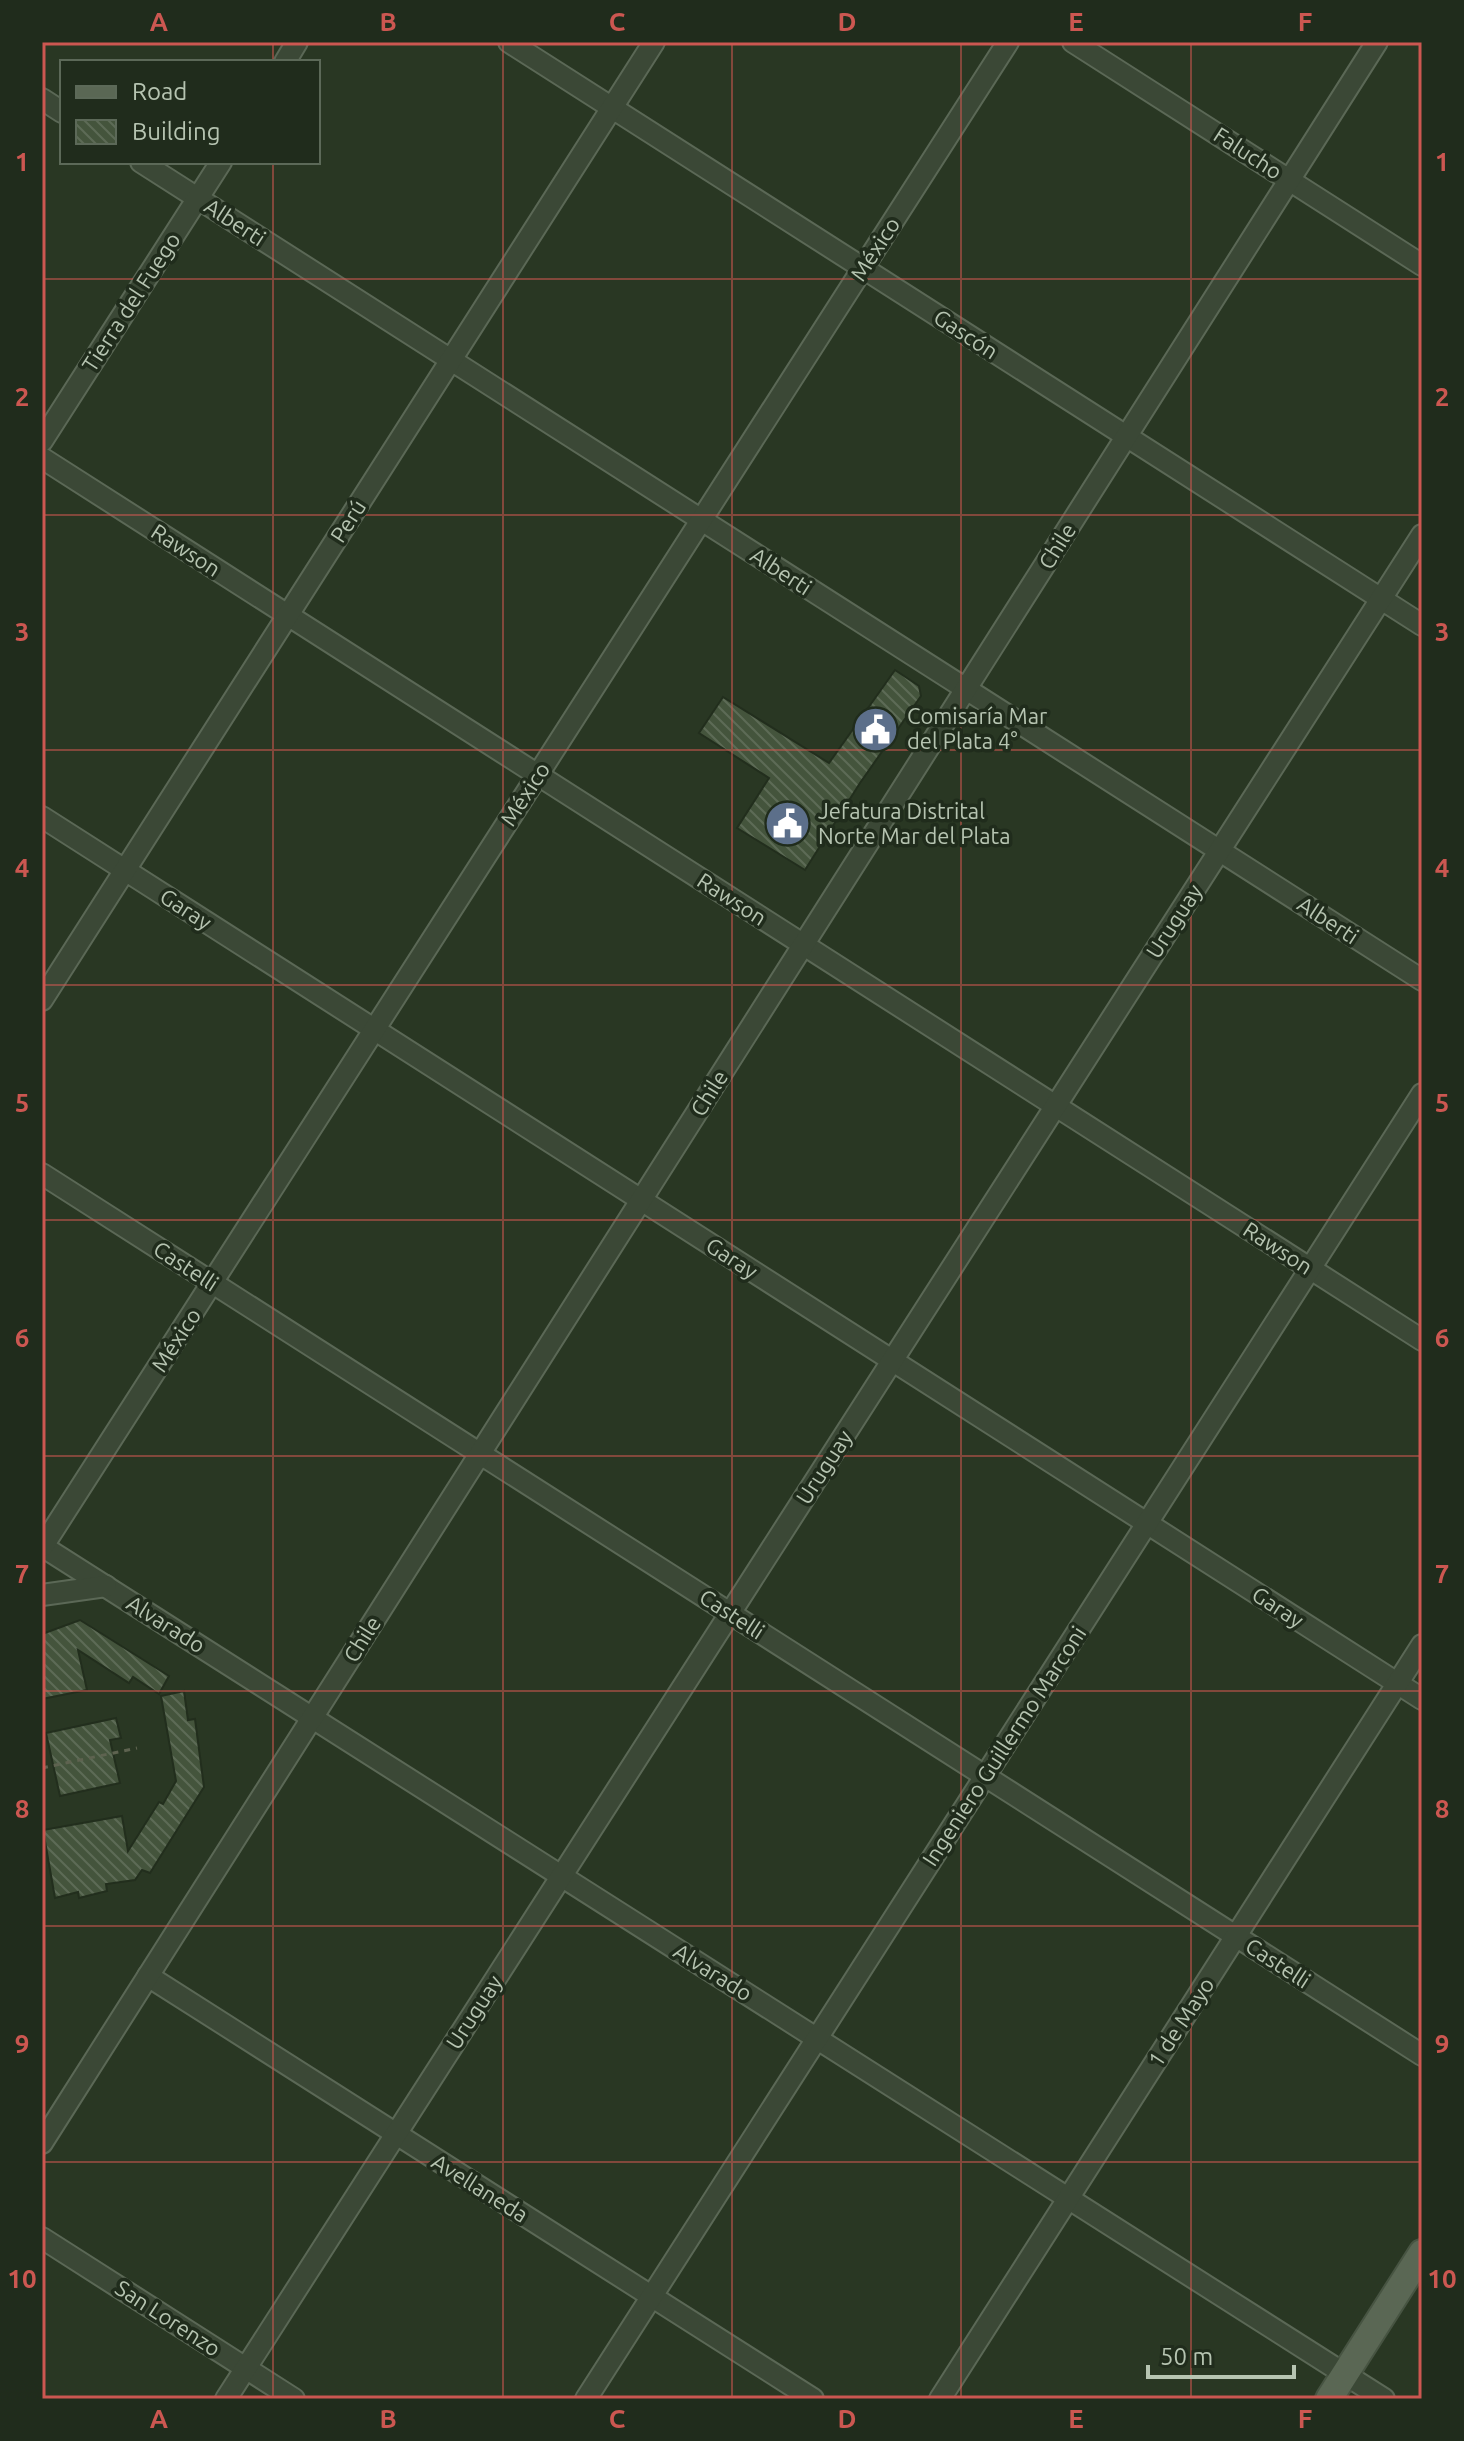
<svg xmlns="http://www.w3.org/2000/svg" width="1464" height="2441" viewBox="0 0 1464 2441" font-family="Ubuntu,sans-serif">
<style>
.building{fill:url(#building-back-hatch);stroke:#222e1d;stroke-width:2}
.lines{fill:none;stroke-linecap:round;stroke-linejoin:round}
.minor-casing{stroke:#5b6856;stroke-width:24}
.major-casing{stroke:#475442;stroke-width:30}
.path{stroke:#5e6350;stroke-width:3;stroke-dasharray:6 6;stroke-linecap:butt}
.minor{stroke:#3b4836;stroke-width:20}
.major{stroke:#5a6754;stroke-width:26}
.grid{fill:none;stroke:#cc5751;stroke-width:2;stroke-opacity:0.55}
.labels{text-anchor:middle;stroke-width:7;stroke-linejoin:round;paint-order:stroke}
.street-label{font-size:22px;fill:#b6c4b1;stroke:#202c1c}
.poi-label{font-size:22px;fill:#b6c4b1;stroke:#202c1c;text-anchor:start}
.neatline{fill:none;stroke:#cc5751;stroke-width:3}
.grid-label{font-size:26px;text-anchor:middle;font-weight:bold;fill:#cc5751}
</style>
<defs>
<pattern id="building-back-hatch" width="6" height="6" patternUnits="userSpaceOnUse" patternTransform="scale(2)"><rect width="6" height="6" fill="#44543c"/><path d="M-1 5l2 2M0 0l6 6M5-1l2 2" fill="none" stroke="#5d6b56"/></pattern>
</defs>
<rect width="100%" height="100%" fill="#293723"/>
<g class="building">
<path d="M895,670l24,16 2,10 -61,87 -55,87 -68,-42 32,-50 -70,-45 24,-36 106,66z"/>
<path d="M80,1620l89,56 -10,18 -26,-17 -4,6 -51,-33 9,40 -45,9v-65z"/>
<path d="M184,1691l4,29 7,-1 9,68 -54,86 -8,-3 -7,10 -29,4 1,7 -28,7 -1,-6 -23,6 -12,-68 79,-14 6,35 31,-49 4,2 13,-23 -15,-85z"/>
<path d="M116,1718l5,20 -11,2 10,43 -60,13 -14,-63z"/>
</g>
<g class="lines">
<defs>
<g id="minor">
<path d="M509,42l913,583"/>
<path d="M1073,42l349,223"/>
<path d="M285,62l12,-20"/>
<path d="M42,99l20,13"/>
<path d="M141,162l1281,818"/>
<path d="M42,441l179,-279"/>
<path d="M42,458l1380,882"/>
<path d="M42,817l1380,882"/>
<path d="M42,1000l612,-958"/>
<path d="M42,1174l1380,881"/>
<path d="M42,1546l1342,853"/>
<path d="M43,1546l965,-1504"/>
<path d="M42,1595l64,-9"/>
<path d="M148,1976l665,423"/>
<path d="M42,2143l1335,-2101"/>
<path d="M42,2238l252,161"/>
<path d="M226,2399l1196,-1864"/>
<path d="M586,2399l836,-1305"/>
<path d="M940,2399l482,-754"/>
</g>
<path id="major" d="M1329,2399l93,-146"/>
</defs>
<use href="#minor" class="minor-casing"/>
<use href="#major" class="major-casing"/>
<path class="path" d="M42,1768l95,-20"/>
<use href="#minor" class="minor"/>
<use href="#major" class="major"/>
</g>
<path class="grid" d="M273,42v20M503,42v2357M732,42v2357M961,42v2357M1191,42v2357M273,162v2237M42,279h1380M42,515h1380M42,750h1380M42,985h1380M42,1220h1380M42,1456h1380M42,1691h1380M42,1926h1380M42,2162h1380"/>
<defs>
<symbol id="civic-disc" viewBox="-11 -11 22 22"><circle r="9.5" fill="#5c6f8a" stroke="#202c1c"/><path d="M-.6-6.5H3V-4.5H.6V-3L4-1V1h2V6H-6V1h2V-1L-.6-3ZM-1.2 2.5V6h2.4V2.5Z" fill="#fff"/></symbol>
</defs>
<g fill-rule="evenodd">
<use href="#civic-disc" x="850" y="704" width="51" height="51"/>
<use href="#civic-disc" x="762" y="798" width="51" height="51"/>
</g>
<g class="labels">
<g class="street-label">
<text transform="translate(1248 153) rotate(33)" y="8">Falucho</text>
<text transform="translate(235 222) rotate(33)" y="8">Alberti</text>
<text transform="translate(875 249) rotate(-57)" y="8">México</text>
<text transform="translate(131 302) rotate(-57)" y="8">Tierra del Fuego</text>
<text transform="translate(966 334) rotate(33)" y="8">Gascón</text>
<text transform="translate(348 521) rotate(-57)" y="8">Perú</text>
<text transform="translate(1057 546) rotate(-58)" y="8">Chile</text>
<text transform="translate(186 550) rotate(33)" y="8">Rawson</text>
<text transform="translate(781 571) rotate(33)" y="8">Alberti</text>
<text transform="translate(525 794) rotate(-57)" y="8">México</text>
<text transform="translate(732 899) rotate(33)" y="8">Rawson</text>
<text transform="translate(186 909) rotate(33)" y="8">Garay</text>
<text transform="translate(1328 920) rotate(33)" y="8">Alberti</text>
<text transform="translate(1174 921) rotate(-57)" y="8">Uruguay</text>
<text transform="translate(709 1093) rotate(-58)" y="8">Chile</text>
<text transform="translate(1278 1248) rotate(33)" y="8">Rawson</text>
<text transform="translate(732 1258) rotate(33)" y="8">Garay</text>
<text transform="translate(186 1266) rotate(33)" y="8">Castelli</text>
<text transform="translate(176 1340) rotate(-57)" y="8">México</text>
<text transform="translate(824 1467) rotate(-57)" y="8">Uruguay</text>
<text transform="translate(1278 1607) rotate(33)" y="8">Garay</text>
<text transform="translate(732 1614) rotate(33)" y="8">Castelli</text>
<text transform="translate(166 1624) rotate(32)" y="8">Alvarado</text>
<text transform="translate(362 1639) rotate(-58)" y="8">Chile</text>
<text transform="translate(1004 1746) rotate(-57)" y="8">Ingeniero Guillermo Marconi</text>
<text transform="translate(1278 1963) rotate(33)" y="8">Castelli</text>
<text transform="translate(713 1972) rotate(32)" y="8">Alvarado</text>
<text transform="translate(474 2012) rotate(-57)" y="8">Uruguay</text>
<text transform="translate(1181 2022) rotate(-57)" y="8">1 de Mayo</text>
<text transform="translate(480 2188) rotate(32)" y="8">Avellaneda</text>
<text transform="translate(168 2318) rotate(33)" y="8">San Lorenzo</text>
</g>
<g class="poi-label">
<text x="907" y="724">Comisaría Mar<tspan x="907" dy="25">del Plata 4°</tspan></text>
<text x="818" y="819">Jefatura Distrital<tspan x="818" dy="25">Norte Mar del Plata</tspan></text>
</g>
</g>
<rect width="1464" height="2441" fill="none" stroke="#202c1c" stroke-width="88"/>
<rect x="60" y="60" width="260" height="104" fill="#202c1c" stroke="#5c6958" stroke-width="2"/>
<rect x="76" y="86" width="40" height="12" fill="#5a6754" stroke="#5c6958" stroke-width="2"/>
<text x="132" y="100" font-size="24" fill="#b6c4b1">Road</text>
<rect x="76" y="120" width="40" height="24" fill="url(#building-back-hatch)" stroke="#5c6958" stroke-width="2"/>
<text x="132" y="140" font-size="24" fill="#b6c4b1">Building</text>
<path d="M1148 2365v12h146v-12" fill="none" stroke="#b6c4b1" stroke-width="4"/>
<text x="1160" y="2365" font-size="24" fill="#b6c4b1" stroke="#202c1c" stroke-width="6" paint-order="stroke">50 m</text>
<rect x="44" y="44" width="1376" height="2353" class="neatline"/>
<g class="grid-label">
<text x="159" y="31">A</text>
<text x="388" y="31">B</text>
<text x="617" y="31">C</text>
<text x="847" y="31">D</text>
<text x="1076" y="31">E</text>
<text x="1305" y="31">F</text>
<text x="22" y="171">1</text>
<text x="1442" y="171">1</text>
<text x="22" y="406">2</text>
<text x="1442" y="406">2</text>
<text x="22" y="641">3</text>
<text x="1442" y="641">3</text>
<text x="22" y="877">4</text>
<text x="1442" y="877">4</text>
<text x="22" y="1112">5</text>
<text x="1442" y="1112">5</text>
<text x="22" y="1347">6</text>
<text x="1442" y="1347">6</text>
<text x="22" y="1583">7</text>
<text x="1442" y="1583">7</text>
<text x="22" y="1818">8</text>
<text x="1442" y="1818">8</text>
<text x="22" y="2053">9</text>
<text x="1442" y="2053">9</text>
<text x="22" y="2288">10</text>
<text x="1442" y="2288">10</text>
<text x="159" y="2428">A</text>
<text x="388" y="2428">B</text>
<text x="617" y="2428">C</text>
<text x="847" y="2428">D</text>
<text x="1076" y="2428">E</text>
<text x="1305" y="2428">F</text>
</g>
</svg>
